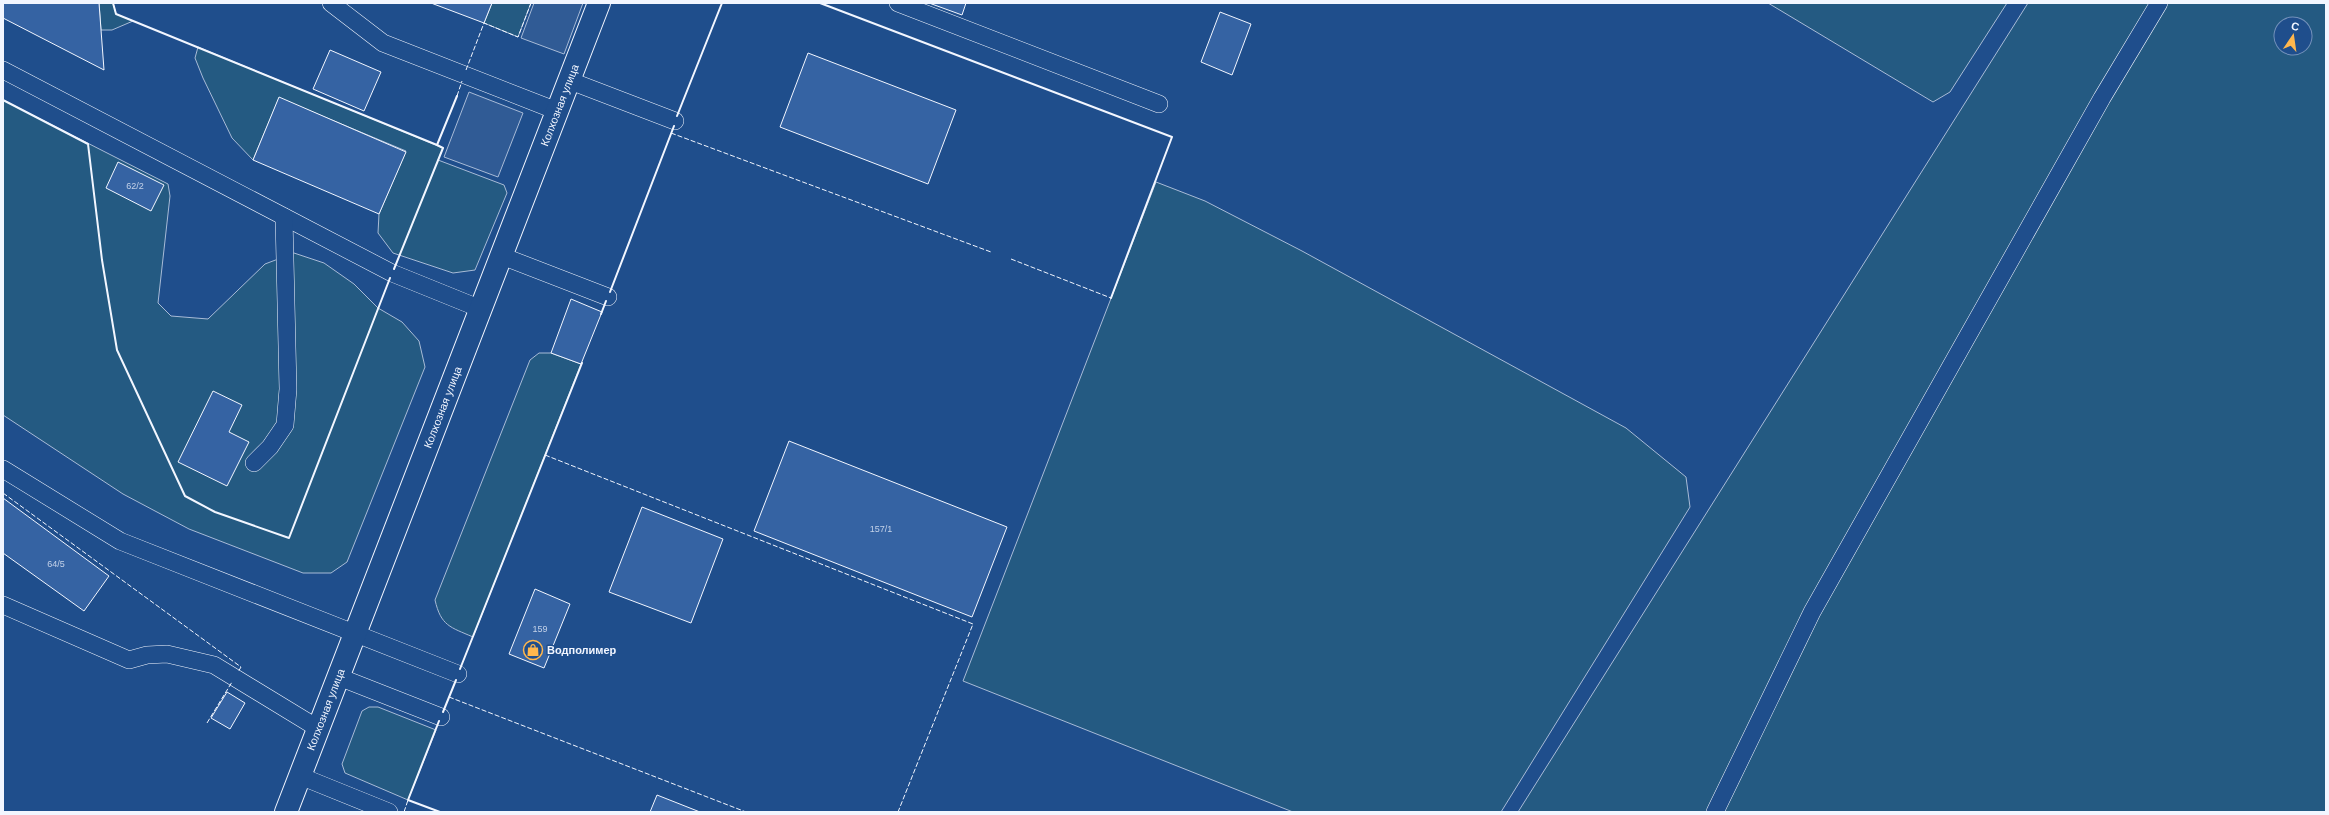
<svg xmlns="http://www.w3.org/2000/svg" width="2329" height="815" viewBox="0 0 2329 815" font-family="Helvetica,sans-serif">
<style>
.green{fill:#245a82;stroke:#a8bbd7;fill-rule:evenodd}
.parking{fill:#305b95;stroke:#a8bbd7}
.building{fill:#3563a3;stroke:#f2f6ff}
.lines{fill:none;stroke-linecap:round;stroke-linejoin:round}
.lane-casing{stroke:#f2f6ff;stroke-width:18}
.secondary-casing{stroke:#f2f6ff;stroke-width:24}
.lane{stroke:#1f4e8c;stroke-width:17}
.secondary{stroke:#1f4e8c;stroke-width:22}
.fence{stroke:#f2f6ff;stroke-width:1;stroke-dasharray:5 2;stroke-linecap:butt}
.wall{stroke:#f2f6ff;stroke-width:2}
.labels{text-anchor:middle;stroke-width:3;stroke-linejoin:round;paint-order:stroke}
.number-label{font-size:9px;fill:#c3d1e8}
.street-label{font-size:11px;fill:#f2f6ff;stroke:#1f4e8c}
.poi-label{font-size:11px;font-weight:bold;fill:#f2f6ff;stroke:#1f4e8c;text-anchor:start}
</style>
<rect width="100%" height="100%" fill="#1f4e8c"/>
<g class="green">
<path d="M99,3h14l3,11 17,7 -21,9h-11z"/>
<path d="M492,3h39l-13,34 -34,-14z"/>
<path d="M1768,3h239l-57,89 -17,10z"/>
<path d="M2028,3h298v809h-808zM2281,24h24v24h-24z"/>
<path d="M198,47l245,101 -5,12 66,25 3,8 -32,77 -22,3 -60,-20 -15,-20 1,-19 27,-63 -127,-53 -26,62 -21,-22 -29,-60 -8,-20z"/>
<path d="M3,100l165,84 2,12 -12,107 13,13 37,3 57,-55 29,-11 30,10 30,21 24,24 24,14 17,19 6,26 -78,195 -16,11h-28l-114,-44 -66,-35 -120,-79z"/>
<path d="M1156,182l49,19 97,50 324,177 60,49 4,30 -189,305h-208l-330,-131z"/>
<path d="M539,353h12l30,11 -108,273c-23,-10 -32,-11 -38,-37l95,-240z"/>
<path d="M369,707h9l58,23 -28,70 -63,-27 -3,-9 20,-53z"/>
</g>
<g class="parking">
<path d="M534,3h49l-19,51 -43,-16z"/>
<path d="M469,92l54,21 -25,64 -54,-20z"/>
</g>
<g class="building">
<path d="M3,3h96l5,67 -101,-52z"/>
<path d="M431,3h61l-8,20z"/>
<path d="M929,3h37l-4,12z"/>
<path d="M1220,12l31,12 -19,51 -31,-13z"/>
<path d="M330,50l51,22 -17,39 -51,-22z"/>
<path d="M808,53l148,57 -28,74 -148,-57z"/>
<path d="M279,97l127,55 -27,62 -126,-54z"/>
<path d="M118,162l46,23 -13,26 -45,-23z"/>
<path d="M571,299l31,13 -21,52 -30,-11z"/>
<path d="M213,391l29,14 -13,27 20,10 -22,44 -49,-24z"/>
<path d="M789,441l218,86 -35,90 -218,-86z"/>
<path d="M3,498l106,78 -25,35 -81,-58z"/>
<path d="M642,507l81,32 -32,84 -82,-31z"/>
<path d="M535,589l35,15 -26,64 -35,-14z"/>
<path d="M227,692l18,11 -15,26 -19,-11z"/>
<path d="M657,795l43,17h-50z"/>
</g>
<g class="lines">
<defs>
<g id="lane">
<path d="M331,3l52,40 174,68"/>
<path d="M898,3l261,101"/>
<path d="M3,70l389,203 89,36"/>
<path d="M568,80l107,41"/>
<path d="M502,256l106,41"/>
<path d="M254,463l16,-16 15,-22 3,-36 -4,-172"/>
<path d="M3,469l117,72 338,133"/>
<path d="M3,605l126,55 18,-5 20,-1 47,11 105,64"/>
<path d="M339,677l102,40"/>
<path d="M300,776l89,36"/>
<path d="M1715,812l97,-200 290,-514 57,-95"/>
</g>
<g id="secondary">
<path id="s1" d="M286,812l313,-809"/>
</g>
</defs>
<use href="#lane" class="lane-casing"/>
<use href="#secondary" class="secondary-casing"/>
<use href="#lane" class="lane"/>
<use href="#secondary" class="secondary"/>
<g class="fence">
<path d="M466,70l18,-47 34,14 13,-34"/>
<path d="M457,96l5,-15"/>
<path d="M671,133l320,119"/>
<path d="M1011,259l100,39"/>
<path d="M545,455l428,169 -75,188"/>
<path d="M3,493l238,174 -3,5"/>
<path d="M449,697l297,115"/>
<path d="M207,723l25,-41"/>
<path d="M404,812l4,-12"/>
</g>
<g class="wall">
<path d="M113,3l3,11 321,131"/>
<path d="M820,3l352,134 -61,161"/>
<path d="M3,100l85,44 14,116 15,90 68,146 30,16 74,26 101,-260"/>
<path d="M677,116l45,-113"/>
<path d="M394,269l49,-121 -6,-3 20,-49"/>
<path d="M610,292l64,-166"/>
<path d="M601,314l5,-13"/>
<path d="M460,669l122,-306"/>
<path d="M443,712l13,-32"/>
<path d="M439,721l-31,79 32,12"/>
</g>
</g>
<defs>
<symbol id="shop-ring" viewBox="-11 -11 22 22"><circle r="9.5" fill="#1f4e8c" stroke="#ffb74d" stroke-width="1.5"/><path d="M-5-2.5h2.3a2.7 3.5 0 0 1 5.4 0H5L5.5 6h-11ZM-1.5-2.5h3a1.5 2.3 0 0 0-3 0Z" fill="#ffb74d"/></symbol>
</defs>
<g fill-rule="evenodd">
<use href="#shop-ring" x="522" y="639" width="22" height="22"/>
</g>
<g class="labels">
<g class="number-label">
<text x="135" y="189">62/2</text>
<text x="881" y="532">157/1</text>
<text x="56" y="567">64/5</text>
<text x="540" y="632">159</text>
</g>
<g class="street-label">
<text dy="4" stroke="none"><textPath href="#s1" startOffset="758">Колхозная улица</textPath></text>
<text dy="4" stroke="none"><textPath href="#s1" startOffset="434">Колхозная улица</textPath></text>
<text dy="4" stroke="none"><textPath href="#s1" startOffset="110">Колхозная улица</textPath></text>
</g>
<g class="poi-label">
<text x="547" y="654">Водполимер</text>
</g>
</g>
<rect width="2329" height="815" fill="none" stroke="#f2f6ff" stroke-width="8"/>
<g transform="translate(2293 36) rotate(13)"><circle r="19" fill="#1f4e8c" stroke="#7391ba"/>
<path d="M0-3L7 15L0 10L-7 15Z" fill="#ffb74d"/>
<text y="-6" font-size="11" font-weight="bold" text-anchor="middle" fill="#f2f6ff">С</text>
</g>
</svg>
